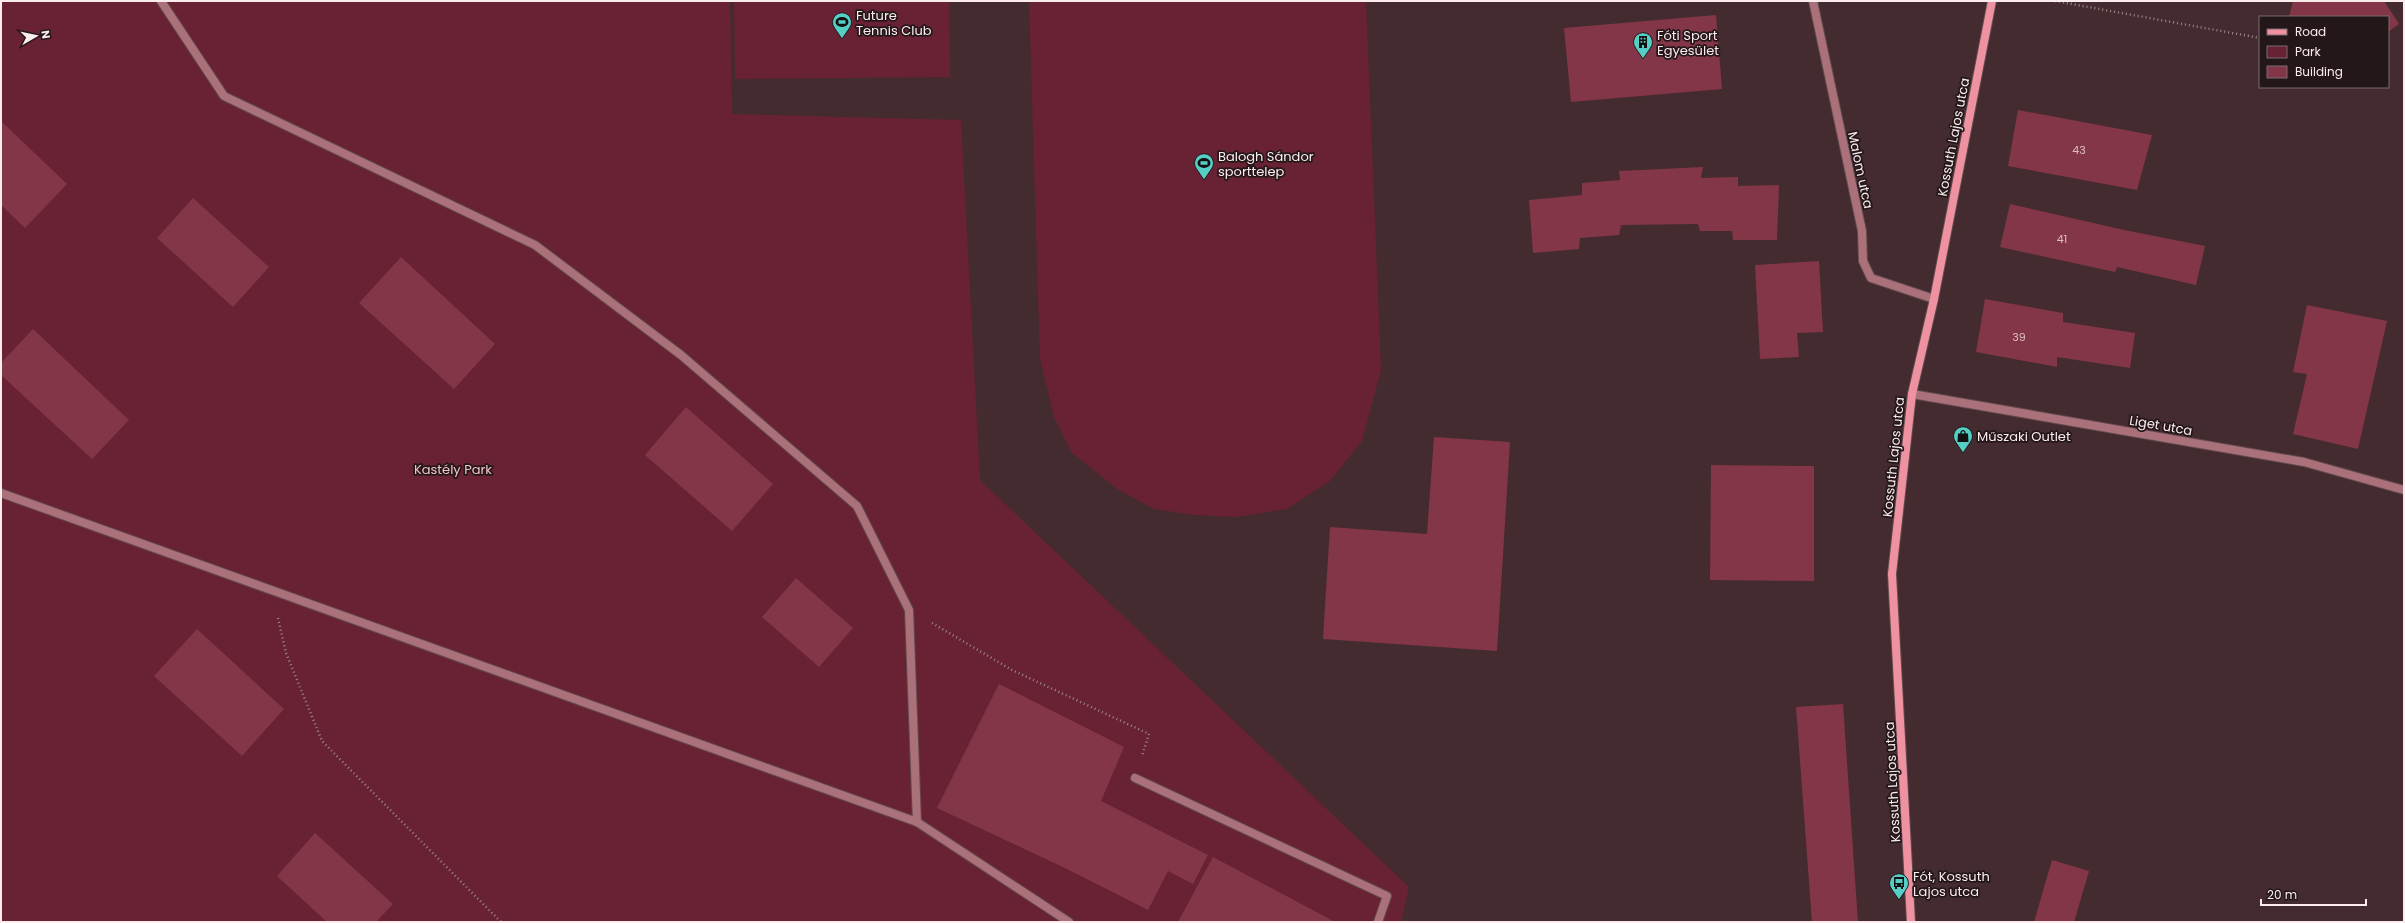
<svg xmlns="http://www.w3.org/2000/svg" width="2405" height="923" viewBox="0 0 2405 923" font-family="Poppins,sans-serif">
<style>
.green{fill:#682233}
.building{fill:#833647}
.lines{fill:none;stroke-linecap:round;stroke-linejoin:round}
.lane-casing{stroke:#624a4e;stroke-width:10}
.street-casing{stroke:#624a4e;stroke-width:10}
.secondary-casing{stroke:#624a4e;stroke-width:10}
.path{stroke:#9d888b;stroke-width:2.5;stroke-dasharray:1 3;stroke-linecap:butt}
.lane{stroke:#ab717a;stroke-width:8}
.street{stroke:#ab717a;stroke-width:8}
.secondary{stroke:#ee92a2;stroke-width:8}
.labels{text-anchor:middle;stroke-width:3.5;stroke-linejoin:round;paint-order:stroke}
.number-label{font-size:11px;fill:#debec4}
.poi-label{font-size:13px;fill:#fdecee;stroke:#231719;text-anchor:start}
.street-label{font-size:13px;fill:#fdecee;stroke:#231719}
.park-label{font-size:13px;fill:#f1c2c9;stroke:#231719}
</style>
<rect width="100%" height="100%" fill="#442b2f"/>
<g class="green">
<path d="M1,1h729l2,113 229,6 19,360 429,407 -8,35h-1400z"/>
<path d="M734,1h215l1,76 -215,2z"/>
<path d="M1029,1h337l15,369 -19,71 -32,40 -43,28 -51,8 -42,-2 -40,-6 -37,-20 -45,-36 -18,-36 -14,-58z"/>
</g>
<g class="building">
<path d="M2293,1h91l15,23 -11,8v-15h-99z"/>
<path d="M1716,15l6,74 -151,13 -7,-74z"/>
<path d="M2018,110l134,25 -15,55 -129,-24z"/>
<path d="M1,121l66,63 -42,44 -24,-23z"/>
<path d="M1703,167l-2,11 37,-1v9l41,-1 -2,55h-44l-1,-9h-32l-2,-7 -77,1 -2,10 -39,3 -1,11 -46,4 -4,-53 53,-5v-12l38,-3 -1,-9z"/>
<path d="M193,198l76,69 -36,40 -76,-69z"/>
<path d="M2010,204l114,26 81,16 -9,39 -79,-18 -2,5 -115,-25z"/>
<path d="M401,257l94,87 -41,45 -95,-86z"/>
<path d="M1819,261l4,71 -26,1 2,24 -39,2 -5,-94z"/>
<path d="M1985,299l78,14v9l72,11 -5,35 -73,-11v10l-81,-15z"/>
<path d="M2307,305l80,16 -29,128 -65,-15 14,-60 -14,-2z"/>
<path d="M33,329l96,91 -37,39 -91,-84v-12z"/>
<path d="M686,407l87,77 -41,47 -87,-76z"/>
<path d="M1434,437l76,5 -13,209 -174,-12 7,-112 97,7z"/>
<path d="M1711,465l103,1v115l-104,-1z"/>
<path d="M796,578l57,50 -34,39 -57,-50z"/>
<path d="M197,629l87,80 -42,47 -88,-80z"/>
<path d="M999,684l125,63 -23,54 107,54 -15,29 -25,-13 -20,39 -81,-41 -130,-61z"/>
<path d="M1843,704l15,218h-46l-16,-215z"/>
<path d="M315,833l78,71 -17,18h-49l-50,-46z"/>
<path d="M1213,857l122,65h-157z"/>
<path d="M2052,860l37,11 -15,51h-40z"/>
</g>
<g class="lines">
<defs>
<g id="lane">
<path d="M161,1l63,95 311,149 146,110 176,151 52,104 8,212"/>
<path d="M1,493l916,329 152,100"/>
<path d="M1135,778l252,118 -9,26"/>
</g>
<g id="street">
<path d="M1813,1l49,230 1,30 8,17 63,21"/>
<path d="M1912,394l392,68 100,28"/>
</g>
<path id="secondary" d="M1911,922l-19,-348 20,-180 22,-95 58,-298"/>
</defs>
<use href="#lane" class="lane-casing"/>
<use href="#street" class="street-casing"/>
<use href="#secondary" class="secondary-casing"/>
<g class="path">
<path d="M2055,1l205,37"/>
<path d="M278,618l8,35 36,88 179,181"/>
<path d="M932,623l80,47 137,64 -7,22"/>
</g>
<use href="#lane" class="lane"/>
<use href="#street" class="street"/>
<use href="#secondary" class="secondary"/>
</g>
<defs>
<symbol id="stadium-pin" viewBox="-11 -11 22 30"><path d="M0 17L-7.5 6A9.5 9.5 0 1 1 7.5 6Z" fill="#55cec5" stroke="#231719"/><path d="M0-5a6.5 5 0 1 0 0 10a6.5 5 0 1 0 0-10ZM-3.5-1.8h7v3.6h-7Z" fill="#111"/></symbol>
<symbol id="building-pin" viewBox="-11 -11 22 30"><path d="M0 17L-7.5 6A9.5 9.5 0 1 1 7.5 6Z" fill="#55cec5" stroke="#231719"/><path d="M-4-6H4V6H1V3H-1V6H-4ZM-2.5-4.3h1.7v1.8h-1.7ZM.8-4.3h1.7v1.8H.8ZM-2.5-1h1.7V.8h-1.7ZM.8-1h1.7V.8H.8Z" fill="#111"/></symbol>
<symbol id="shop-pin" viewBox="-11 -11 22 30"><path d="M0 17L-7.5 6A9.5 9.5 0 1 1 7.5 6Z" fill="#55cec5" stroke="#231719"/><path d="M-5-2.5h2.3a2.7 3.5 0 0 1 5.4 0H5L5.5 6h-11ZM-1.5-2.5h3a1.5 2.3 0 0 0-3 0Z" fill="#111"/></symbol>
<symbol id="bus-pin" viewBox="-11 -11 22 30"><path d="M0 17L-7.5 6A9.5 9.5 0 1 1 7.5 6Z" fill="#55cec5" stroke="#231719"/><path d="M-5-6H5V4H4V6H2V4H-2V6H-4V4H-5ZM-3.5-4V0h7V-4ZM-3.5 1.2v1.5H-2V1.2ZM2 1.2v1.5H3.5V1.2Z" fill="#111"/></symbol>
</defs>
<g fill-rule="evenodd">
<use href="#stadium-pin" x="831" y="11" width="22" height="30"/>
<use href="#building-pin" x="1632" y="31" width="22" height="30"/>
<use href="#stadium-pin" x="1193" y="152" width="22" height="30"/>
<use href="#shop-pin" x="1952" y="425" width="22" height="30"/>
<use href="#bus-pin" x="1888" y="872" width="22" height="30"/>
</g>
<g class="labels">
<g class="number-label">
<text x="2079" y="154">43</text>
<text x="2062" y="243">41</text>
<text x="2019" y="341">39</text>
</g>
<g class="poi-label">
<text x="856" y="20">Future<tspan x="856" dy="15">Tennis Club</tspan></text>
<text x="1657" y="40">Fóti Sport<tspan x="1657" dy="15">Egyesület</tspan></text>
<text x="1218" y="161">Balogh Sándor<tspan x="1218" dy="15">sporttelep</tspan></text>
<text x="1977" y="441">Műszaki Outlet</text>
<text x="1913" y="881">Fót, Kossuth<tspan x="1913" dy="15">Lajos utca</tspan></text>
</g>
<g class="street-label">
<text transform="translate(1953 137) rotate(-79)" y="5">Kossuth Lajos utca</text>
<text transform="translate(1861 170) rotate(78)" y="5">Malom utca</text>
<text transform="translate(2161 425) rotate(10)" y="5">Liget utca</text>
<text transform="translate(1893 457) rotate(-84)" y="5">Kossuth Lajos utca</text>
<text transform="translate(1892 782) rotate(-93)" y="5">Kossuth Lajos utca</text>
</g>
<g class="park-label">
<text x="453" y="474">Kastély Park</text>
</g>
</g>
<rect width="2405" height="923" fill="none" stroke="#fdecee" stroke-width="4"/>
<rect x="2259" y="16" width="130" height="72" fill="#231719" stroke="#7a6c6e"/>
<rect x="2267" y="29" width="20" height="6" fill="#ee92a2" stroke="#7a6c6e"/>
<text x="2295" y="36" font-size="12" fill="#fdecee">Road</text>
<rect x="2267" y="46" width="20" height="12" fill="#682233" stroke="#7a6c6e"/>
<text x="2295" y="56" font-size="12" fill="#fdecee">Park</text>
<rect x="2267" y="66" width="20" height="12" fill="#833647" stroke="#7a6c6e"/>
<text x="2295" y="76" font-size="12" fill="#fdecee">Building</text>
<g transform="translate(36 36) rotate(81)" stroke="#231719" stroke-width="3" paint-order="stroke">
<path d="M0-3L7 15L0 10L-7 15Z" fill="#fdecee"/>
<text y="-6" font-size="11" font-weight="bold" text-anchor="middle" fill="#fdecee">N</text>
</g>
<path d="M2261 899v6h105v-6" fill="none" stroke="#fdecee" stroke-width="2"/>
<text x="2267" y="899" font-size="12" fill="#fdecee" stroke="#231719" stroke-width="3" paint-order="stroke">20 m</text>
</svg>
